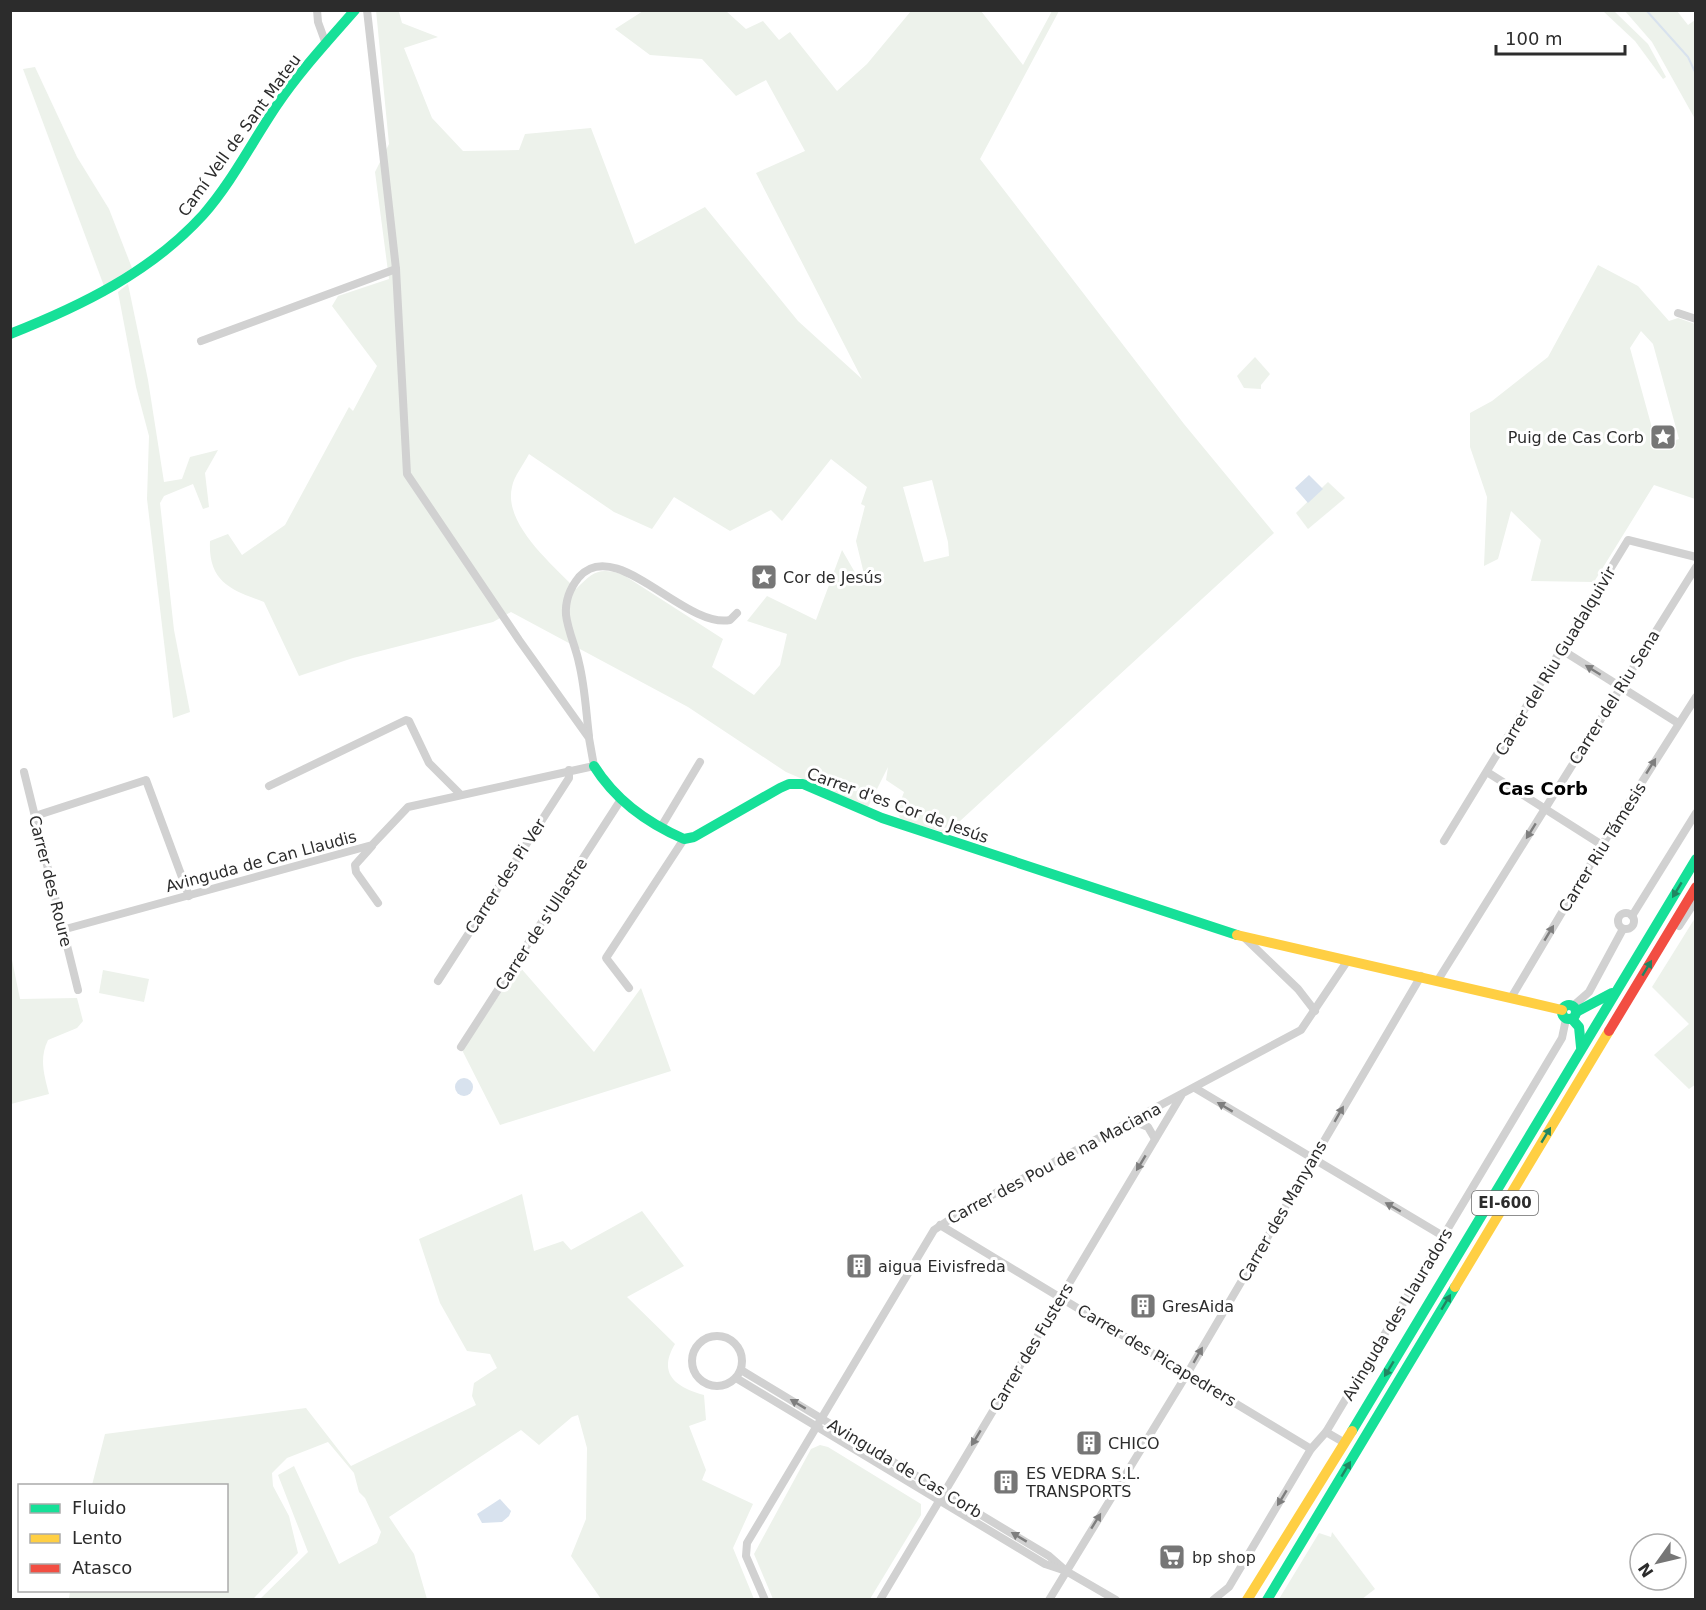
<svg xmlns="http://www.w3.org/2000/svg" width="1706" height="1610" viewBox="0 0 1706 1610" font-family="'DejaVu Sans',sans-serif">
<style>
.green{fill:#edf2eb;fill-rule:evenodd}
.water{fill:#d8e2ee}
.lines{fill:none;stroke-linecap:round;stroke-linejoin:round}
.stream{stroke:#d8e2ee;stroke-width:2}
.street{stroke:#d1d1d1;stroke-width:8}
.fast{stroke:#16e098;stroke-width:10}
.slow{stroke:#ffcf43;stroke-width:10}
.jam{stroke:#f24e42;stroke-width:10}
.oneway{fill:#7e7e7e}
.oneway2{fill:#218662}
.labels{text-anchor:middle;stroke-width:6;stroke-linejoin:round;paint-order:stroke}
.shield{fill:#fff;stroke:#6b6b6b;stroke-width:1.5}
.shield-label{font-size:15px;font-weight:bold;fill:#2c2c2c}
.street-label{font-size:16px;fill:#2c2c2c;stroke:#fff}
.poi-label{font-size:16px;fill:#2c2c2c;stroke:#fff;text-anchor:start}
.neighbourhood-label{font-size:18px;font-weight:bold;fill:#000;stroke:#fff}
</style>
<rect width="100%" height="100%" fill="#fff"/>
<g class="green">
<path d="M376,10l23,2 3,11 36,14 -34,11 28,70 31,33 56,-1 6,-16 66,-6 44,116 70,-37 93,114 64,58 -106,-206 49,-22 -39,-71 -30,16 -34,-37 -52,-4 -35,-26 28,-18h83l20,18 17,-8 16,19 11,-8 47,59 30,-27 44,-53h70l42,54 29,-54h7l-79,148 204,265 90,109 -327,300 -46,-13 -4,-9 7,-19 -18,-12 2,-13 -20,40 -82,-35 -98,-65 -177,-95 -18,10 -140,36 -54,18 -35,-74c-33,-12 -56,-20 -54,-61l18,-7 14,21 43,-30 64,-118 4,4 24,-45 -45,-60 6,-10 51,-17 -14,-107 14,-28zM529,454l85,58 38,17 22,-32 56,34 41,-21 11,11 49,-62 36,28 -6,17 4,2 -9,35 8,33 -7,2 -15,-26 -26,70 -49,-24 -20,25 40,13 -7,31 -26,30 -42,-28 11,-28 -101,-65c-24,-7 -29,-2 -46,15 -23,-24 -73,-65 -64,-102 2,-11 12,-23 17,-33zM932,480l16,62 1,14 -25,6 -21,-75z"/>
<path d="M1603,11h11l34,33 18,33 -3,2 -28,-38z"/>
<path d="M1625,11h52l11,14 7,-5v99l-43,-77z"/>
<path d="M35,67l42,90 32,52 23,59 -28,18 -81,-217z"/>
<path d="M1598,265l40,21 31,35 9,-3 17,6v175l-41,-14 -60,97 -63,-1 10,-41 -30,-29 -13,48 -14,7 3,-69 -17,-50v-34l22,-12 56,-44zM1641,331l12,13 26,95 -22,7 -27,-98z"/>
<path d="M128,284l20,96 16,102 18,-3 8,-22 28,-7 -13,23 4,34 -6,2 -10,-25 -29,12 -4,7 14,127 16,82 -17,6 -26,-219 2,-63 -13,-49 -18,-95z"/>
<path d="M1255,357l15,17 -9,11v4l-17,-1 -7,-12z"/>
<path d="M1328,482l17,16 -37,31 -12,-16z"/>
<path d="M1695,918l1,166 -7,5 -35,-34 35,-31 -37,-37z"/>
<path d="M11,955l9,44 57,-1 6,23 -6,7 -29,12c-9,19 -4,34 1,54l-38,10z"/>
<path d="M519,966l75,86 47,-64 30,83 -171,54 -38,-75z"/>
<path d="M103,970l46,9 -5,23 -45,-9z"/>
<path d="M522,1194l12,57 29,-10 8,9 71,-39 42,55 -57,31 48,47c-18,30 1,43 29,51l2,25 -17,6 17,44 -4,10 51,24 -20,44 21,51h-153l-30,-43 15,-37 1,-71 -9,-33 -6,2 -33,28 -18,-15 -132,87 25,37 13,45h-167l48,-47 -30,-77 16,-9 45,98 38,-21 4,-11 -16,-34 -6,-6 -5,-19 -26,-31 -41,16 -15,15 1,13 16,30 9,37 -45,46h-184l1,-8 156,-1v-104l-134,-1 13,-51 201,-26 45,58 125,-61 -4,-9 2,-13 23,-15 -7,-14 -23,-3 -27,-48 -21,-64z"/>
<path d="M820,1445l8,2 93,57v11l-51,84h-97l-19,-45 57,-105z"/>
<path d="M1332,1532l43,57 -13,10h-83l40,-66 12,4z"/>
</g>
<g class="water">
<path d="M1309,475l14,14 -15,14 -13,-15z"/>
<circle cx="464" cy="1087" r="9"/>
<path d="M500,1499l11,12 -2,5 -7,6 -20,1 -5,-9z"/>
</g>
<g class="lines">
<path class="stream" d="M1646,10l42,47 8,17"/>
<g class="street">
<path d="M317,10l1,12 8,22"/>
<path d="M1678,313l18,6"/>
<path d="M201,341l195,-72"/>
<path d="M1562,650l116,73"/>
<path d="M589,736c-3,-24 -4,-49 -10,-73 -3,-15 -11,-32 -13,-48 -1,-14 4,-27 13,-38 37,-42 106,52 151,43l7,-7"/>
<path d="M24,772l54,218"/>
<path d="M1487,772l115,73"/>
<path d="M269,786l137,-66 3,1 20,42 31,31"/>
<path d="M35,816l111,-36 43,116"/>
<path d="M661,827l39,-65"/>
<path d="M1444,841l184,-301 68,17"/>
<path d="M372,846l-17,19 1,7 22,31"/>
<circle cx="1626" cy="921" r="8"/>
<path d="M1632,916l64,-103"/>
<path d="M1679,926l17,-26"/>
<path d="M62,930l310,-85 36,-38 186,-41 -5,-28 -70,-98 -112,-166 -11,-205 -29,-259"/>
<path d="M1246,939l52,50 17,22"/>
<path d="M1438,980l258,-413"/>
<path d="M438,981l131,-203v-8"/>
<path d="M629,988l-23,-30 78,-119"/>
<path d="M1511,998l91,-153 94,-148"/>
<path d="M1573,1006l16,-14 34,-63"/>
<path d="M461,1047l159,-246"/>
<path d="M1195,1088l248,148"/>
<path d="M1133,1121l15,6 7,12"/>
<path d="M940,1225l371,224"/>
<circle cx="717" cy="1361" r="25"/>
<path d="M741,1370l308,186 16,14"/>
<path d="M736,1378l309,186 21,7 50,29"/>
<path d="M1326,1432l19,11"/>
<path d="M765,1600l-19,-44 1,-13 187,-313 30,-20 337,-180 47,-70"/>
<path d="M880,1600l301,-504"/>
<path d="M1049,1600l138,-226 234,-398"/>
<path d="M1213,1600l16,-13 82,-138 15,-17 236,-394 4,-19"/>
</g>
<g class="fast">
<path d="M10,334c71,-28 141,-62 193,-119 29,-33 49,-73 74,-110 23,-34 51,-64 78,-95"/>
<path d="M594,766c22,35 53,57 90,73l10,-2 86,-49 9,-4h14l79,34 355,117"/>
<circle cx="1569" cy="1012" r="7"/>
<path d="M1576,1012l36,-19"/>
<path d="M1572,1019l7,8 2,20"/>
<path d="M1352,1431l344,-572"/>
<path d="M1267,1600l188,-313"/>
</g>
<g class="slow">
<path d="M1237,935l325,75"/>
<path d="M1455,1287l154,-256"/>
<path d="M1247,1600l105,-169"/>
</g>
<path class="jam" d="M1609,1031l87,-144"/>
</g>
<defs><path id="oneway-solid" d="M-6-.8H1V-3.2L6.5 0L1 3.2V.8H-6Z" transform="scale(1.5)"/></defs>
<g class="oneway">
<use href="#oneway-solid" transform="translate(1593 670) rotate(-148)"/>
<use href="#oneway-solid" transform="translate(1651 766) rotate(-58)"/>
<use href="#oneway-solid" transform="translate(1531 831) rotate(122)"/>
<use href="#oneway-solid" transform="translate(1549 933) rotate(-59)"/>
<use href="#oneway-solid" transform="translate(1225 1107) rotate(-149)"/>
<use href="#oneway-solid" transform="translate(1339 1114) rotate(-60)"/>
<use href="#oneway-solid" transform="translate(1141 1163) rotate(121)"/>
<use href="#oneway-solid" transform="translate(1393 1207) rotate(-150)"/>
<use href="#oneway-solid" transform="translate(1198 1355) rotate(-60)"/>
<use href="#oneway-solid" transform="translate(798 1404) rotate(-149)"/>
<use href="#oneway-solid" transform="translate(976 1438) rotate(121)"/>
<use href="#oneway-solid" transform="translate(1282 1498) rotate(121)"/>
<use href="#oneway-solid" transform="translate(1096 1521) rotate(-58)"/>
<use href="#oneway-solid" transform="translate(1019 1537) rotate(-149)"/>
</g>
<g class="oneway2">
<use href="#oneway-solid" transform="translate(1677 890) rotate(121)"/>
<use href="#oneway-solid" transform="translate(1647 968) rotate(-59)"/>
<use href="#oneway-solid" transform="translate(1546 1135) rotate(-59)"/>
<use href="#oneway-solid" transform="translate(1446 1302) rotate(-59)"/>
<use href="#oneway-solid" transform="translate(1389 1369) rotate(121)"/>
<use href="#oneway-solid" transform="translate(1346 1469) rotate(-59)"/>
</g>
<defs>
<symbol id="sight-square" viewBox="-11 -11 22 22"><rect x="-9" y="-9" width="18" height="18" rx="4" fill="#767676" stroke="#fff"/><path d="M0-6L1.8-2.2L6-1.7L2.9 1.2L3.7 5.4L0 3.3L-3.7 5.4L-2.9 1.2L-6-1.7L-1.8-2.2Z" fill="#fff"/></symbol>
<symbol id="building-square" viewBox="-11 -11 22 22"><rect x="-9" y="-9" width="18" height="18" rx="4" fill="#767676" stroke="#fff"/><path d="M-4-6H4V6H1V3H-1V6H-4ZM-2.5-4.3h1.7v1.8h-1.7ZM.8-4.3h1.7v1.8H.8ZM-2.5-1h1.7V.8h-1.7ZM.8-1h1.7V.8H.8Z" fill="#fff"/></symbol>
<symbol id="supermarket-square" viewBox="-11 -11 22 22"><rect x="-9" y="-9" width="18" height="18" rx="4" fill="#767676" stroke="#fff"/><path d="M-6-5.5h2.5l.6 2H6L4.5 2H-2.5L-4.4-4H-6ZM-1.5 3.2a1.3 1.3 0 1 0 .1 0ZM3 3.2a1.3 1.3 0 1 0 .1 0Z" fill="#fff"/></symbol>
</defs>
<g fill-rule="evenodd">
<use href="#sight-square" x="1648" y="422" width="30" height="30"/>
<use href="#sight-square" x="749" y="562" width="30" height="30"/>
<use href="#building-square" x="844" y="1251" width="30" height="30"/>
<use href="#building-square" x="1128" y="1291" width="30" height="30"/>
<use href="#building-square" x="1074" y="1428" width="30" height="30"/>
<use href="#building-square" x="991" y="1467" width="30" height="30"/>
<use href="#supermarket-square" x="1157" y="1542" width="30" height="30"/>
</g>
<g class="labels">
<rect class="shield" x="1472" y="1191" width="66" height="24" rx="4.5"/>
<g class="shield-label">
<text x="1505" y="1208">EI-600</text>
</g>
<g class="street-label">
<text transform="translate(239 135) rotate(-54)" y="6">Camí Vell de Sant Mateu</text>
<text transform="translate(1555 661) rotate(-59)" y="6">Carrer del Riu Guadalquivir</text>
<text transform="translate(1614 697) rotate(-58)" y="6">Carrer del Riu Sena</text>
<text transform="translate(898 805) rotate(20)" y="6">Carrer d'es Cor de Jesús</text>
<text transform="translate(1602 847) rotate(-58)" y="6">Carrer Riu Támesis</text>
<text transform="translate(261 861) rotate(-15)" y="6">Avinguda de Can Llaudis</text>
<text transform="translate(505 876) rotate(-57)" y="6">Carrer des Pi Ver</text>
<text transform="translate(51 881) rotate(76)" y="6">Carrer des Roure</text>
<text transform="translate(541 924) rotate(-57)" y="6">Carrer de s'Ullastre</text>
<text transform="translate(1054 1163) rotate(-28)" y="6">Carrer des Pou de na Maciana</text>
<text transform="translate(1282 1211) rotate(-60)" y="6">Carrer des Manyans</text>
<text transform="translate(1397 1314) rotate(-59)" y="6">Avinguda des Llauradors</text>
<text transform="translate(1031 1347) rotate(-59)" y="6">Carrer des Fusters</text>
<text transform="translate(1157 1355) rotate(31)" y="6">Carrer des Picapedrers</text>
<text transform="translate(905 1468) rotate(31)" y="6">Avinguda de Cas Corb</text>
</g>
<g class="poi-label">
<text x="1644" y="443" text-anchor="end">Puig de Cas Corb</text>
<text x="783" y="583">Cor de Jesús</text>
<text x="878" y="1272">aigua Eivisfreda</text>
<text x="1162" y="1312">GresAida</text>
<text x="1108" y="1449">CHICO</text>
<text x="1026" y="1479">ES VEDRA S.L.<tspan x="1026" dy="18">TRANSPORTS</tspan></text>
<text x="1192" y="1563">bp shop</text>
</g>
<g class="neighbourhood-label">
<text x="1543" y="795">Cas Corb</text>
</g>
</g>
<rect width="1706" height="1610" fill="none" stroke="#2c2c2c" stroke-width="24"/>
<rect x="18" y="1484" width="210" height="108" fill="#ffffff" stroke="#ababab" stroke-width="1.5"/>
<rect x="30" y="1504" width="30" height="9" fill="#16e098" stroke="#ababab" stroke-width="1.5"/>
<text x="72" y="1514" font-size="18" fill="#2c2c2c">Fluido</text>
<rect x="30" y="1534" width="30" height="9" fill="#ffcf43" stroke="#ababab" stroke-width="1.5"/>
<text x="72" y="1544" font-size="18" fill="#2c2c2c">Lento</text>
<rect x="30" y="1564" width="30" height="9" fill="#f24e42" stroke="#ababab" stroke-width="1.5"/>
<text x="72" y="1574" font-size="18" fill="#2c2c2c">Atasco</text>
<g transform="translate(1658 1562) rotate(236)"><circle r="28" fill="#ffffff" stroke="#ababab" stroke-width="1.5"/>
<path d="M0-4.5L10 22L0 15L-10 22Z" fill="#767676"/>
<text y="-9" font-size="16" font-weight="bold" text-anchor="middle" fill="#2c2c2c">N</text>
</g>
<path d="M1496 45v9h129v-9" fill="none" stroke="#2c2c2c" stroke-width="3"/>
<text x="1505" y="45" font-size="18" fill="#2c2c2c" stroke="#ffffff" stroke-width="4.5" paint-order="stroke">100 m</text>
</svg>
